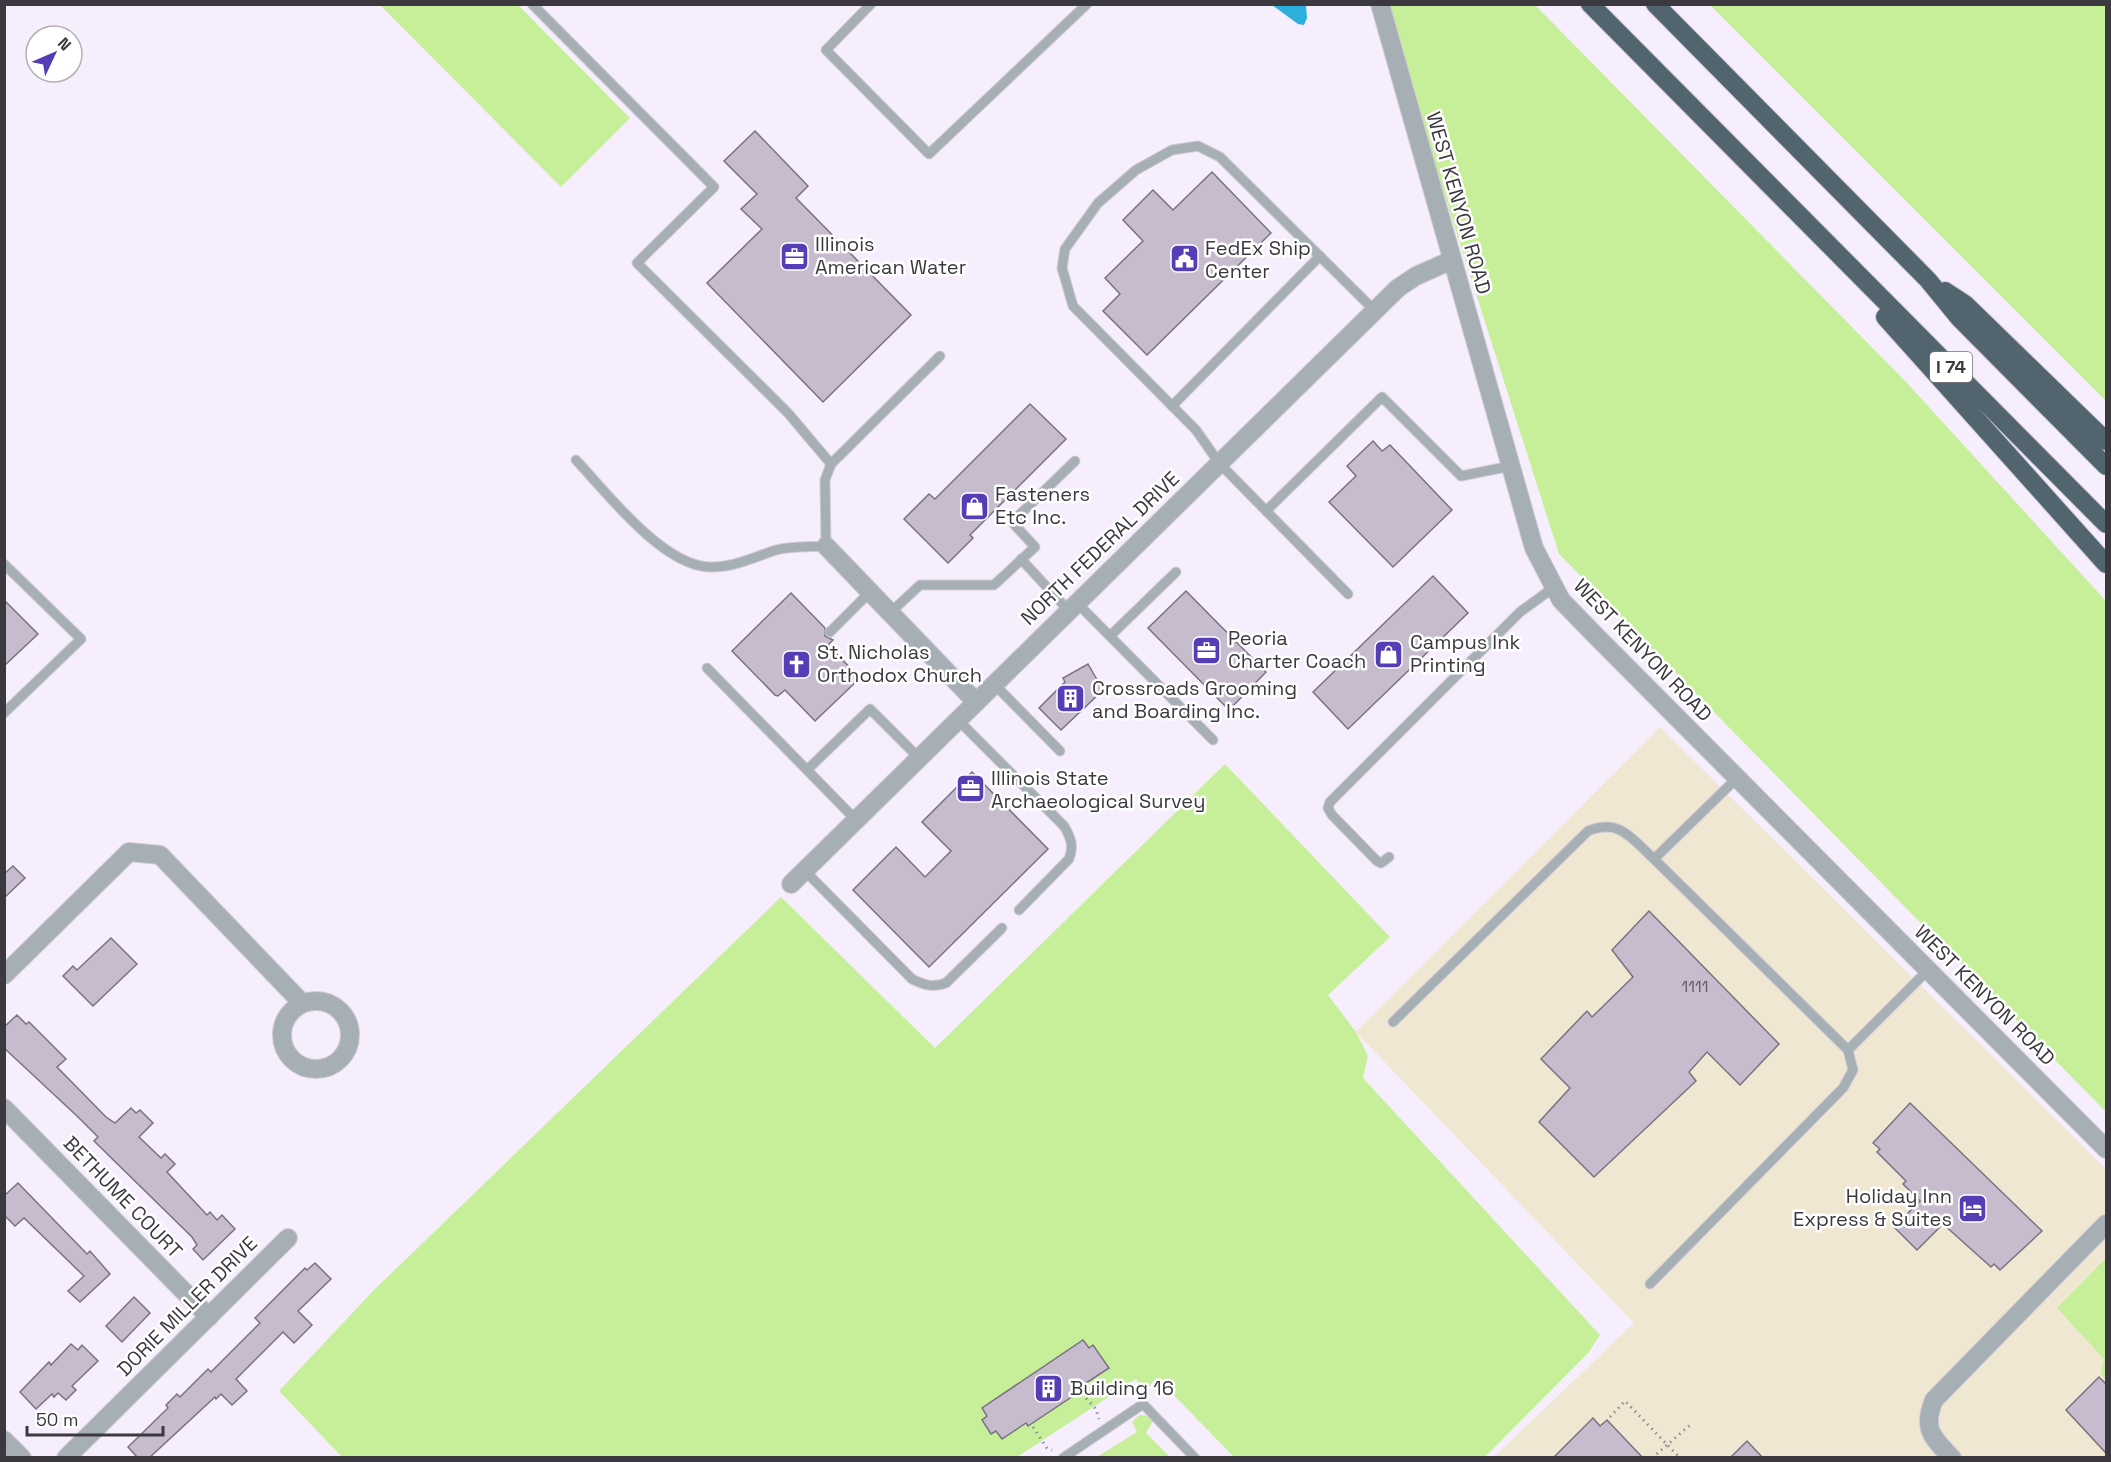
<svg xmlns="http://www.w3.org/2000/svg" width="2111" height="1462" viewBox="0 0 2111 1462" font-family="'Space Grotesk',sans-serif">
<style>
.commercial{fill:#f0e7d2}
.green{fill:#c7ef9a}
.water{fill:#2cafda}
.building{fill:#c6bcce;stroke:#7a7181;stroke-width:1.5}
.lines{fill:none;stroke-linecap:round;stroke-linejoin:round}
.lane-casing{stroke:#d1cad7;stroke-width:11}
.street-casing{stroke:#d1cad7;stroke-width:20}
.highway-casing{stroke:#d1cad7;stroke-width:20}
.path{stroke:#938d98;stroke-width:3;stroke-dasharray:1.5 4.5;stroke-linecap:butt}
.lane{stroke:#a6afb4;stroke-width:9}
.street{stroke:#a6afb4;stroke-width:18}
.highway{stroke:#52646e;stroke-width:18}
.labels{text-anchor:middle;stroke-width:5;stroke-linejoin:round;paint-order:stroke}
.number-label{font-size:16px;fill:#5e5963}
.shield{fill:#fff;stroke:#767479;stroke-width:1.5}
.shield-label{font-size:18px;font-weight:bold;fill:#3c383f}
.street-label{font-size:20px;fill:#3c383f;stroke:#fff}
.poi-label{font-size:20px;fill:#3c383f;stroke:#fff;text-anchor:start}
</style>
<rect width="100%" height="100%" fill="#f6eefd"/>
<path class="commercial" d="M1660,727l446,442v288h-612l140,-134 -278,-291z"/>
<g class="green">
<path d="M380,5h138l112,113 -69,69z"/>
<path d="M1384,5h151l372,378 199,218v511l-547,-558z"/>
<path d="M1710,5h396v396z"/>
<path d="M1225,764l165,173 -62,58 28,37 12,24 -5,22 237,257 -11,17 -105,106 -250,-1 -77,-79 -9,9 -6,1 -6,-9 -119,78h-675l-63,-66 95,-101 407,-393 154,151z"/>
<path d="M2106,1258v122l-5,-6 3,-15 -47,-51z"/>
<path d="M1139,1415l9,1 5,5 -7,12 24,24 -75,1 42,-26 -5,-10z"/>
</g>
<path class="water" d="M1272,5h34l1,13 -3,7 -6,-1z"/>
<g class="building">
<path d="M755,131l53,55 -12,12 115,117 -88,87 -116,-119 55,-54 -21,-20 16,-15 -33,-33z"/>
<path d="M1212,172l59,61 -124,122 -44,-44 17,-17 -15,-16 38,-37 -20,-21 30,-30 20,20z"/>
<path d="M1030,404l36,35 -96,96 3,3 -25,25 -44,-44 25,-25 6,5z"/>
<path d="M1373,441l9,10 8,-6 62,65 -59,57 -64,-65 27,-26 -9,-10z"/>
<path d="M1433,576l35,37 -120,116 -35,-37z"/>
<path d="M1186,591l80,81 -37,38 -81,-82z"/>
<path d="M791,593l34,35v8l8,4 -5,5 32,33 -45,43 -30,-31 -7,6 -3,-1 -43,-44z"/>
<path d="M4,600l34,34 -34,32z"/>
<path d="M1088,664l15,26 -42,40 -22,-22 26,-26 -2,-4z"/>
<path d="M972,772l76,77 -119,118 -76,-77 43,-43 29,30 26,-26 -29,-29z"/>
<path d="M13,866l12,12 -21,20v-24z"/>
<path d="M1649,911l130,133 -39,41 -33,-33 -18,20 7,9 -102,96 -55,-55 31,-34 -29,-29 46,-48 5,6 41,-40 -21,-27z"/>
<path d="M111,938l26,26 -44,42 -30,-30 10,-10 4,4z"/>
<path d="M17,1015l9,9 3,-2 37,37 -9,8 49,50 9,6 16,-15 5,5 4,-3 13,13 -14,14 22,21 4,-4 10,10 -8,8 40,43 3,-3 7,8 5,-5 13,14 -32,31 -10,-11 4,-4 -5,-8 -98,-96 4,-4 -21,-21 -73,-68v-21z"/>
<path d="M1910,1103l132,128 -42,39 -6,-6 -3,3 -48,-43 -26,26 -23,-23 26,-26 -17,-17 3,-3 -29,-29 3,-3 -7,-6z"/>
<path d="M18,1183l69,71 3,-3 20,23 -30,28 -12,-11 16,-15 -60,-58 -9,8 -11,-11v-19z"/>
<path d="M315,1263l16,16 -33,32 14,14 -18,18 -11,-11 -47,47 11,12 -15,14 -11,-11 -5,5 -1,-2 -66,61h-11l-10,-11 40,-39 -2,-3 11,-11 3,3 28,-28 3,3 49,-49 -5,-5 50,-50 2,2z"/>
<path d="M134,1297l16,16 -28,29 -16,-16z"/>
<path d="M1083,1340l6,8 4,-3 16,23 -26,17 2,3 -57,38 -2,-3 -24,16 -6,-8 -5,3 -9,-14 5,-4 -5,-8z"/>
<path d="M71,1344l7,6 4,-5 16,16 -26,25 4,4 -10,10 -8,-7 -4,4 -2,-3 -16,15 -16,-17 29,-30 2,3z"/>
<path d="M2099,1377l7,7v69l-40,-43z"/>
<path d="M1593,1418l7,8 7,-6 36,38h-90z"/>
<path d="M1747,1441l16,17h-33z"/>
</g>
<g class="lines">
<defs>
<g id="lane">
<path d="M532,4l182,183 -77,76 151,150 43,51"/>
<path d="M871,4l-45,46 103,104 158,-150"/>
<path d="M1172,406l148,-150"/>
<path d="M576,460c31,33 86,105 133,107 24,1 45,-10 67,-17 15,-4 34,-3 50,-4l-1,-66 6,-16 109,-108"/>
<path d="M1266,511l116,-114 79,79 50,-10"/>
<path d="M1021,559l48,52"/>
<path d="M4,564l77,75 -77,74"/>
<path d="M1348,594l-129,-131 -23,-33 -123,-124 -11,-38 3,-19 33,-46 38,-33 36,-20 26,-4 22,11 155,154"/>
<path d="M1077,603l136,137"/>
<path d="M891,612l29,-27h74l41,-38 -23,-25 63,-61"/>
<path d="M830,632l41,-41"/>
<path d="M1110,636l66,-64"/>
<path d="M707,668l100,102 63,-61 49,49"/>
<path d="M994,684l66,67"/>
<path d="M958,720l106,106c7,12 10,20 5,33l-50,51"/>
<path d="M807,770l49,50"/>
<path d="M1389,857l-8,6 -4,-2 -45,-46 -4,-7 2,-6 190,-190 33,-24"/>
<path d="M1654,859l83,-81"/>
<path d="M804,870l108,109c12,6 21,9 34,4l56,-55"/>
<path d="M1393,1022l195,-191c32,-13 44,8 66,28l194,191"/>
<path d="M1650,1284l193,-196 10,-18 -5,-20 80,-80"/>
<path d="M1063,1458l80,-54 52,54"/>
</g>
<g id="street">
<path d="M1380,4l154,544 27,52 33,34 512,515"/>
<path d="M826,546l150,156"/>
<path d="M791,884l607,-596 18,-12 36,-16"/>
<path d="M4,975l125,-123 31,3 142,148"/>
<circle cx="316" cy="1035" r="34"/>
<path d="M4,1108l205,209"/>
<path d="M4,1440l18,18"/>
<path d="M66,1458l222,-220"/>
<path d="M1952,1458c-20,-21 -30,-29 -18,-58l172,-176"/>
</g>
<g id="highway">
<path d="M1590,4l516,520"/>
<path d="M1655,4l273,276 32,39 146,147"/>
<path d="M1945,291l20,13 141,137"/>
<path d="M1885,317l221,247"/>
</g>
</defs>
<use href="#lane" class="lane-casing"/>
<use href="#street" class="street-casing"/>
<use href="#highway" class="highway-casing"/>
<g class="path">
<path d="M1082,1394l14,15 3,10"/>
<path d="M1610,1417l15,-16 55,57"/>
<path d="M1033,1427l14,21 5,2"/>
<path d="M1652,1458l38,-33"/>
</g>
<use href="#lane" class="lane"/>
<use href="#street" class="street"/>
<use href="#highway" class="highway"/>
</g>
<defs>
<symbol id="office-square" viewBox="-11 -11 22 22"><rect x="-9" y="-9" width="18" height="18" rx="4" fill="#543db5" stroke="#fff"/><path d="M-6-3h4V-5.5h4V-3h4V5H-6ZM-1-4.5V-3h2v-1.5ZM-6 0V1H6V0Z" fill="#fff"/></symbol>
<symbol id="civic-square" viewBox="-11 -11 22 22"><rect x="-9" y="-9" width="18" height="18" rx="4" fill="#543db5" stroke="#fff"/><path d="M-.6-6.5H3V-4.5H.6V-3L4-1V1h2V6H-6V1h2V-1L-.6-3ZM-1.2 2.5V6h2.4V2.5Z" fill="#fff"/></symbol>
<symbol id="shop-square" viewBox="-11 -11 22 22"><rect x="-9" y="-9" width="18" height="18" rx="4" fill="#543db5" stroke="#fff"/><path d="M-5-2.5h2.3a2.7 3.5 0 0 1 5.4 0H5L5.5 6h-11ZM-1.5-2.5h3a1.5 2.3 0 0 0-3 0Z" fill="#fff"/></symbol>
<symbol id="church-square" viewBox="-11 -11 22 22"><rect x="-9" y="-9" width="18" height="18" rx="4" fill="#543db5" stroke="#fff"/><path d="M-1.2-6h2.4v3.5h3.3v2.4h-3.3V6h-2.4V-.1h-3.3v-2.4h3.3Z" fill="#fff"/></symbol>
<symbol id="building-square" viewBox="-11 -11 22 22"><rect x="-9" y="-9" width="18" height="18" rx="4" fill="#543db5" stroke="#fff"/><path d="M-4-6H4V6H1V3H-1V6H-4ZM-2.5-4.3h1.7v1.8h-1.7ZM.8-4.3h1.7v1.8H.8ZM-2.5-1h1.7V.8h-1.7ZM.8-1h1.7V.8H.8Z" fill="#fff"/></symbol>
<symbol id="hotel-square" viewBox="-11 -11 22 22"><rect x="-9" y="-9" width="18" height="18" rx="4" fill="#543db5" stroke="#fff"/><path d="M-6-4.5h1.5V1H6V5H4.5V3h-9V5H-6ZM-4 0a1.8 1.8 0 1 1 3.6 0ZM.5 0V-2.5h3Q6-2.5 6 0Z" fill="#fff"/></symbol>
</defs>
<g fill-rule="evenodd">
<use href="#office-square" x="778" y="240" width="33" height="33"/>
<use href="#civic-square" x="1168" y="242" width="33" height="33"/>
<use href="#shop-square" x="958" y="490" width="33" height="33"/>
<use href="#office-square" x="1190" y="634" width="33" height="33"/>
<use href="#shop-square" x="1372" y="638" width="33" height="33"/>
<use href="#church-square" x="780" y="648" width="33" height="33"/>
<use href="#building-square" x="1054" y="682" width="33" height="33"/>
<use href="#office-square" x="954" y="772" width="33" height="33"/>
<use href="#hotel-square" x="1956" y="1192" width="33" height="33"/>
<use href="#building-square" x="1032" y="1372" width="33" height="33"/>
</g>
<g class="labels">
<g class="number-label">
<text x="1695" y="992">1111</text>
</g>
<rect class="shield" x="1930" y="352" width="42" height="30" rx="4.5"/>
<g class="shield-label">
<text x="1951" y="373">I 74</text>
</g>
<g class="street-label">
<text transform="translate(1459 203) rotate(74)" y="7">WEST KENYON ROAD</text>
<text transform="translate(1100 548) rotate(-44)" y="7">NORTH FEDERAL DRIVE</text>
<text transform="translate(1643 650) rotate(46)" y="7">WEST KENYON ROAD</text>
<text transform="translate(1985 995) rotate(45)" y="7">WEST KENYON ROAD</text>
<text transform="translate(123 1197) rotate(46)" y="7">BETHUME COURT</text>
<text transform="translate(187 1306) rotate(-45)" y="7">DORIE MILLER DRIVE</text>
</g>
<g class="poi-label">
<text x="815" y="251">Illinois<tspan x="815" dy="23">American Water</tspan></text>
<text x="1205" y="255">FedEx Ship<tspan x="1205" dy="23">Center</tspan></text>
<text x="995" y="501">Fasteners<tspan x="995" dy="23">Etc Inc.</tspan></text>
<text x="1228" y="645">Peoria<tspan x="1228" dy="23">Charter Coach</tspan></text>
<text x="1410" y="649">Campus Ink<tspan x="1410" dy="23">Printing</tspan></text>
<text x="817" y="659">St. Nicholas<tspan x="817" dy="23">Orthodox Church</tspan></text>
<text x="1092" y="695">Crossroads Grooming<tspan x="1092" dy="23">and Boarding Inc.</tspan></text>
<text x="991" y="785">Illinois State<tspan x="991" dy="23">Archaeological Survey</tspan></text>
<text x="1952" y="1203" text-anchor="end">Holiday Inn<tspan x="1952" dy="23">Express &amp; Suites</tspan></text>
<text x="1070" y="1395">Building 16</text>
</g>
</g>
<rect width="2111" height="1462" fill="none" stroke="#3c383f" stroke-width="12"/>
<g transform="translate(54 54) rotate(46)"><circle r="28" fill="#ffffff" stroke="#b1afb2" stroke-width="1.5"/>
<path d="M0-4.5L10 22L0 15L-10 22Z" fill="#543db5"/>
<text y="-9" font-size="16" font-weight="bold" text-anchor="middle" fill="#3c383f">N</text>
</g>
<path d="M27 1426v9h136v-9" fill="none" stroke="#3c383f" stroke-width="3"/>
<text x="36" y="1426" font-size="18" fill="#3c383f" stroke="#ffffff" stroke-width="4.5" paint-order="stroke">50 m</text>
</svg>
